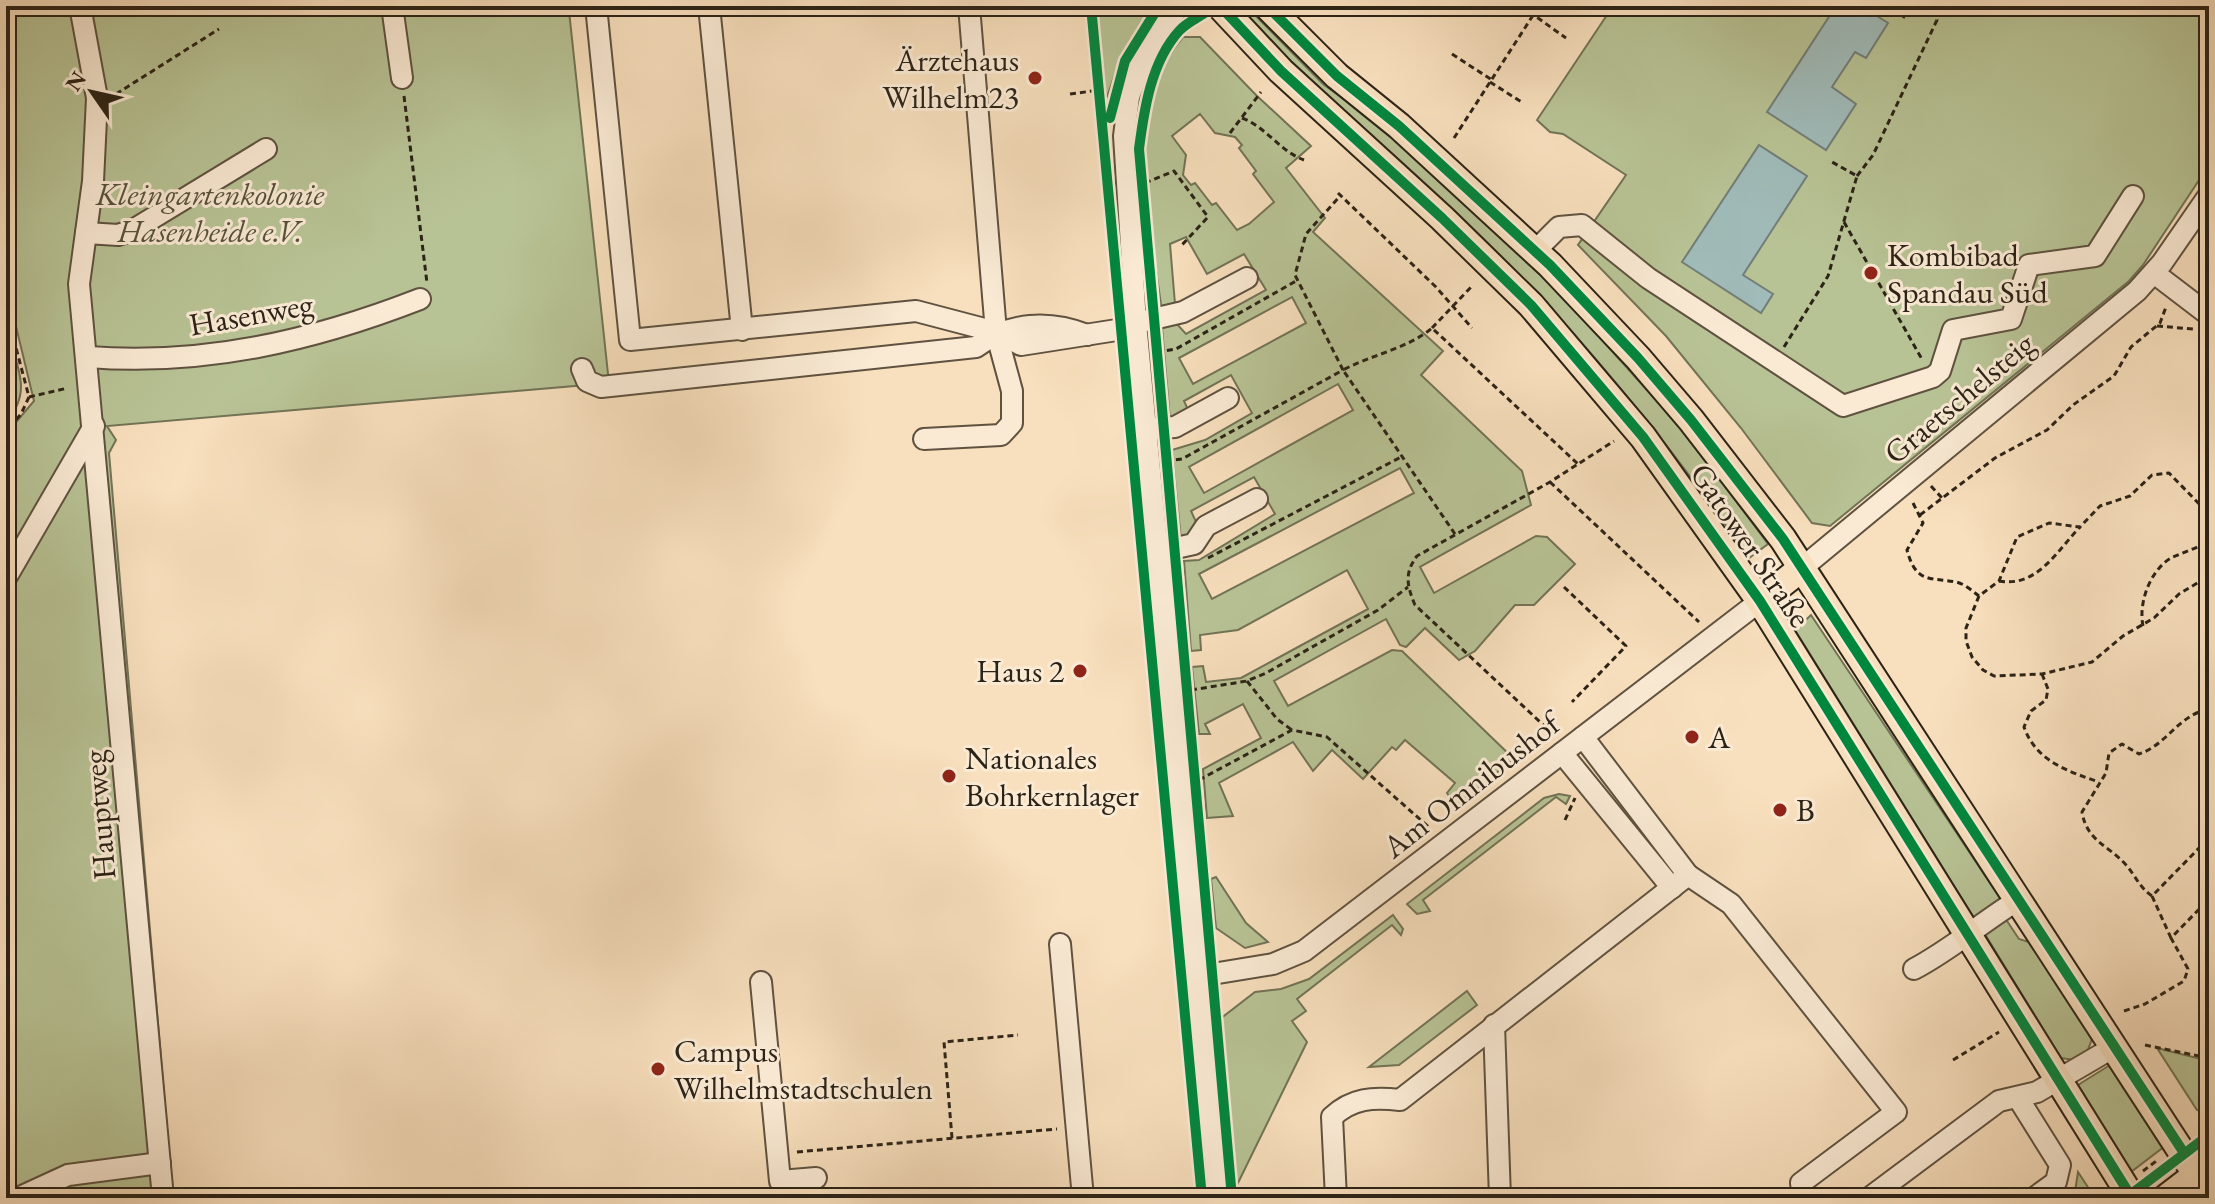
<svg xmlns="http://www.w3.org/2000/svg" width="2215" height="1204" viewBox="0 0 2215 1204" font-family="'EB Garamond',serif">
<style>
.green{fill:#b8c395;stroke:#727356;stroke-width:2;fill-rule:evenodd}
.water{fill:#a0bbb9;stroke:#727e78;stroke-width:2}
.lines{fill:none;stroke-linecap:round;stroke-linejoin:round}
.minor-casing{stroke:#5f5240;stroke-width:24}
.major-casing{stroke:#2c2317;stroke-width:30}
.path{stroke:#2c2317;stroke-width:3;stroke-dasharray:6 4;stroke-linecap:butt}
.minor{stroke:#faead4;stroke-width:20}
.major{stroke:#f8dfbd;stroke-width:26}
.cycleway-casing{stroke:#faead4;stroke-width:15}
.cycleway{stroke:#00873e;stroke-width:10}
.poi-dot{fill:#8f2418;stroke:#faead4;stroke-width:3}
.labels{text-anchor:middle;stroke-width:6;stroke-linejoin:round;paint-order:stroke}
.poi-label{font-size:32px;fill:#2c2317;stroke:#faead4;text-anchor:start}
.park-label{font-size:32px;font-style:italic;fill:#56533d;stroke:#faead4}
.street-label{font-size:32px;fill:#2c2317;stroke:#faead4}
</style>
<rect width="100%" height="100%" fill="#f8dfbd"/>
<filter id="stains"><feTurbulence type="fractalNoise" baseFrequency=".0025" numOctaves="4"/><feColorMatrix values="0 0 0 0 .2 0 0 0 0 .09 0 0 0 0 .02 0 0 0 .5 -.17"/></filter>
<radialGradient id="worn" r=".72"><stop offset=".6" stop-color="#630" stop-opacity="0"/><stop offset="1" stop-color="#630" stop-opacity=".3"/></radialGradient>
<g class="green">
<path d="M6,6h575l-12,5 40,372 -502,43 9,14 -7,13 64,745h-167v-764l28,-33 -28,-116v-136l8,-2 -8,-66z"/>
<path d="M1095,6h57l-34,59 -13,38z"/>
<path d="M1246,6l78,79 45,31 187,173 128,142 84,113 -19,14c-84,-121 -178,-236 -285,-338 -75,-72 -155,-137 -226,-212z"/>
<path d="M1613,6h596v159l-66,100 -14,16 -299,245 -18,-3 -71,-95 -75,-92 -88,-91 48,-70 -63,-41 -13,-2 -13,-12z"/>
<path d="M1183,37h17l56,58 55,51 -25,22 39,50 -12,14 130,119 -22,24 101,96 9,34 -111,62 14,26 102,-57 11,1 28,27 -41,41h-19l-40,46 -16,9 -34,-32 -19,19 -6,-2 -14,-26 -112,62 14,25 104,-56 10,1 112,108 -58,46 -9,-12 8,-10 -50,-43 -9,10 -4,-3 -29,32 -31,-29 -19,21 -20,-29 -74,41 14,33 -26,2 -4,-49 58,-31 -18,-34 -38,20 5,10h-11l-7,-67 11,-1 3,16 35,-4 127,-69 -21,-39 -109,60 -38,5 1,15 -10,1 -7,-90 15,-1 76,-46 -21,-37 -63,34 6,13 -8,15 -8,1 -9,-90 33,-10 47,-27 -21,-38 -47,26 5,11 -19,8 -8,-92 15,-4 9,10 80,-44 -22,-36 -37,20 -21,-37 -16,7 5,60 -13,9c-10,-86 -43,-203 21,-276zM1200,114l15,19 20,4 7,8 -3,3 17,23 -3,3 21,28 -25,22 -12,6 -21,-27 -4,2 -17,-22 -4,2 -8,-10 3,-20 -14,-19zM1292,297l14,26 -113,61 -14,-26zM1338,384l15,26 -149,83 -15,-26zM1400,468l14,25 -202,106 -13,-25z"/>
<path d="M6,328c10,37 28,63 0,94z"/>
<path d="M1811,615l191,286 -28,17 -179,-288z"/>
<path d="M1559,794l11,2 -4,8 -10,-7 -133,103 7,11 -13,3 -10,-10 137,-106z"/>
<path d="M1216,877l30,46 22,19 -23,6 -29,-20 -5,-49z"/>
<path d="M1393,915l10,14 -2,6 -9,-10 -95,74 9,12 -14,10 15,21 -72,147 -15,-170 35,-27 26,-3 28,-10z"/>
<path d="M2005,918l14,21 13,4 60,96 -5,13 -13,8 -13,-2 -78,-127z"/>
<path d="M1467,991l10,14 -78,60 -30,2z"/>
<path d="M2157,1048l52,13v39l-5,11 -7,-1z"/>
<path d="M2110,1065l55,81 -34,26 -53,-87z"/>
<path d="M2078,1172l17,26h-28l8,-6z"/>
</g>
<g class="water">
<path d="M1836,6h25l27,17 -22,35 -11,-6 -23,35 24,17 -30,46 -59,-38z"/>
<path d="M1759,145l48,31 -64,99 30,19 -12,19 -79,-51z"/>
</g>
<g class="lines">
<defs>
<g id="minor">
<path d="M80,6l17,92 -4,83 -14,103 84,914"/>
<path d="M392,6l10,72"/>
<path d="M596,6l34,334 286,-29 80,21 25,13 115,-18"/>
<path d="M709,6l33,324"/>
<path d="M1180,6l-26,32 -14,28 -11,31 -5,39 12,187 83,875"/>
<path d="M86,233l32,2 15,-5 133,-81"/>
<path d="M1535,251l24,-24 23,-2 66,53 195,128 90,-29 7,-6 13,-41 58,-11 18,-54 66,-9 38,-60"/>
<path d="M2154,273l55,42"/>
<path d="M1136,323l47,-11 64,-34"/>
<path d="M88,357c116,9 224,-16 332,-58"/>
<path d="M582,369l5,12 14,6 375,-40c34,-25 73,-27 111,-12"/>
<path d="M1146,429l29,-2 53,-29"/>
<path d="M924,439l77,-4 11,-12v-32l-16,-59 -27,-326"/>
<path d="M1158,552l36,-8 12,-18 51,-27"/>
<path d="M1802,568l335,-277 25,-28 47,-68"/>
<path d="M6,578l88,-152"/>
<path d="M1583,737l105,138"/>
<path d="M1562,753l110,135"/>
<path d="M1060,944l23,254"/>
<path d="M1914,969c38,-20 68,-47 104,-69"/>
<path d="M1200,976l73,-12 31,-13 456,-350"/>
<path d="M761,982l19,199 36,-3"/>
<path d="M1494,1025l6,173"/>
<path d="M2018,1098l42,67 -4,17 -22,16"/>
<path d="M18,1198l50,-23 92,-12"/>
<path d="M1336,1198l-4,-81c20,-19 41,-20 68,-17l288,-225 43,29 165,208 -95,71 2,15"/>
<path d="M1869,1198l130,-97 38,-9 77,-45"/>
</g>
<g id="major">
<path d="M1220,6l61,65 161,147 89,87 112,132 117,164 372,597"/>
<path d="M1267,6l70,70 62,50 151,139 88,93 53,62 92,119 426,655"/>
<path d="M1760,601l42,-33"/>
<path d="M2166,1198l43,-33"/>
</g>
</defs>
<use href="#minor" class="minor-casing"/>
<use href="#major" class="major-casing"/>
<g class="path">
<path d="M1521,6l45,32"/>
<path d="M1903,18l8,-12"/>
<path d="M1452,54l40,26"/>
<path d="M1490,82l33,21"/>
<path d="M116,94l103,-65"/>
<path d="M1070,94l30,-4"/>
<path d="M404,96l23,187"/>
<path d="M1242,118c24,9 39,34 62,42"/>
<path d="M1230,133l31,-41"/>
<path d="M1454,138l85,-132"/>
<path d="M1857,176l16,-21 64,-135 -8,-14"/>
<path d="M1145,183l29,-12 34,46 -28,30"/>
<path d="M1338,193l98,94 36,41"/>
<path d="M1844,222l79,139"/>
<path d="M6,310l23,87 -8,17 -15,17"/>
<path d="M2157,326l36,3"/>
<path d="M1432,328l41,-43"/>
<path d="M1784,347l44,-71 29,-100 -25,-14"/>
<path d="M1157,352l19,-3 120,-68"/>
<path d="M29,397l39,-9"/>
<path d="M1166,461l16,-2 161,-89 -48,-95 11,-41 34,-38"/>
<path d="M1550,482l149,140"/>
<path d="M1931,486l11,12"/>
<path d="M1913,503l10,20 -16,27c9,34 23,27 49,32 9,2 16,9 23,14"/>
<path d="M1920,515l75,-57 52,-28 26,-25 41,-29 17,-29 29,-24 6,-16"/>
<path d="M1455,534l-112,-164c28,-15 66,-22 89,-42l146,136"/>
<path d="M2209,540v-26l-40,-41 -17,2 -22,21 -30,10 -20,21 -31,-4 -32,14 -18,44 -20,15 -13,32v13l6,16 11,13 11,6 48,-2 50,-12 31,-26 31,-18 25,-24 30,-18"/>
<path d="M1208,558l195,-102"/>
<path d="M1999,581c38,7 58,-30 81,-54"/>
<path d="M1564,587l62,59 -54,56"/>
<path d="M2143,626c-5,-24 8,-58 30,-69 12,-5 24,-9 36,-16"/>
<path d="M2042,674l6,15 -2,11 -15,11 -7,16c12,34 43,44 75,55"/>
<path d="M1247,681l30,38 15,11"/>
<path d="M1191,690l56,-9 19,-8 112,-63 30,-23"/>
<path d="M1554,735l-139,-130c-8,-19 -11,-32 2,-49l133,-74 64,-41"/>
<path d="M1199,780l93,-50 35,7 104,92"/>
<path d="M1565,820l10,-22"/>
<path d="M2152,896c-12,-8 -16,-19 -25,-30 -18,-21 -40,-24 -45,-54l24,-39 3,-20 13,-9 17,10c28,-9 39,-39 70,-45"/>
<path d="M2171,938l-19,-42 57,-58"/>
<path d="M2124,1011l21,-7 39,-23 4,-12 -17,-31 38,-39"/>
<path d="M2145,1045l64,13"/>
<path d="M1953,1060l46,-28"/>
<path d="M2200,1127l9,-20"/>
<path d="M952,1138l-8,-96 74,-7"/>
<path d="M797,1152l260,-23"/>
<path d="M2143,1171l16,-12"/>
</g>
<use href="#minor" class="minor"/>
<use href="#major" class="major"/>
<defs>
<g id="cycleway">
<path d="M1091,6l111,1192"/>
<path d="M1214,6c-11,10 -26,15 -35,25 -28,31 -35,79 -40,118l93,1049"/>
<path d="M1220,6l61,65 161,147 89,87 112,132 117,164 372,597"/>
<path d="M1267,6l70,70 62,50 151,139 88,93 53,62 92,119 401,614"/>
<path d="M1110,118l15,-57 34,-55"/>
<path d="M2126,1198l83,-63"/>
</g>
</defs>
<use href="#cycleway" class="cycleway-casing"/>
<use href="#cycleway" class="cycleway"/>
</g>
<g class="poi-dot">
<circle cx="1035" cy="78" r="8"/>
<circle cx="1871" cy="273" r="8"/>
<circle cx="1080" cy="671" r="8"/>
<circle cx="1692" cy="737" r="8"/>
<circle cx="949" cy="776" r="8"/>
<circle cx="1780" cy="810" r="8"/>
<circle cx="658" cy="1069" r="8"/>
</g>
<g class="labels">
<g class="poi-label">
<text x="1019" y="71" text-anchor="end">Ärztehaus<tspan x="1019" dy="37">Wilhelm23</tspan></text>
<text x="1887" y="266">Kombibad<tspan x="1887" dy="37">Spandau Süd</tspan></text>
<text x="1064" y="682" text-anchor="end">Haus 2</text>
<text x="1708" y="748">A</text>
<text x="965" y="769">Nationales<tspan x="965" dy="37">Bohrkernlager</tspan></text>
<text x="1796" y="821">B</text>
<text x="674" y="1062">Campus<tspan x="674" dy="37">Wilhelmstadtschulen</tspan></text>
</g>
<g class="park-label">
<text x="210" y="205">Kleingartenkolonie<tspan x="210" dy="37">Hasenheide e.V.</tspan></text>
</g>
<g class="street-label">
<text transform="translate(251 314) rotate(-10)" y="11">Hasenweg</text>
<text transform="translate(1959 398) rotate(-40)" y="11">Graetschelsteig</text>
<text transform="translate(1751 545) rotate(56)" y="11">Gatower Straße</text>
<text transform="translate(1471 785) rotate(-38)" y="11">Am Omnibushof</text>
<text transform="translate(99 815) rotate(-95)" y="11">Hauptweg</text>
</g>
</g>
<rect width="2215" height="1204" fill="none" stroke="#f8dfbd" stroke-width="32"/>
<rect x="8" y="8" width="2199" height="1188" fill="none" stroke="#2c2317" stroke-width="4"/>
<rect x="16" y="16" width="2183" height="1172" fill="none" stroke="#2c2317" stroke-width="2"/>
<g transform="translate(92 92) rotate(304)" stroke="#faead4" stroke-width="6" paint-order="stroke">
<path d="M0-6L14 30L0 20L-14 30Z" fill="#2c2317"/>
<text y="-12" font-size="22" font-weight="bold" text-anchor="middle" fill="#2c2317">N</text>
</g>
<rect width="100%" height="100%" filter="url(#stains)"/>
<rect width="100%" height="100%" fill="url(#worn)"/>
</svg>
